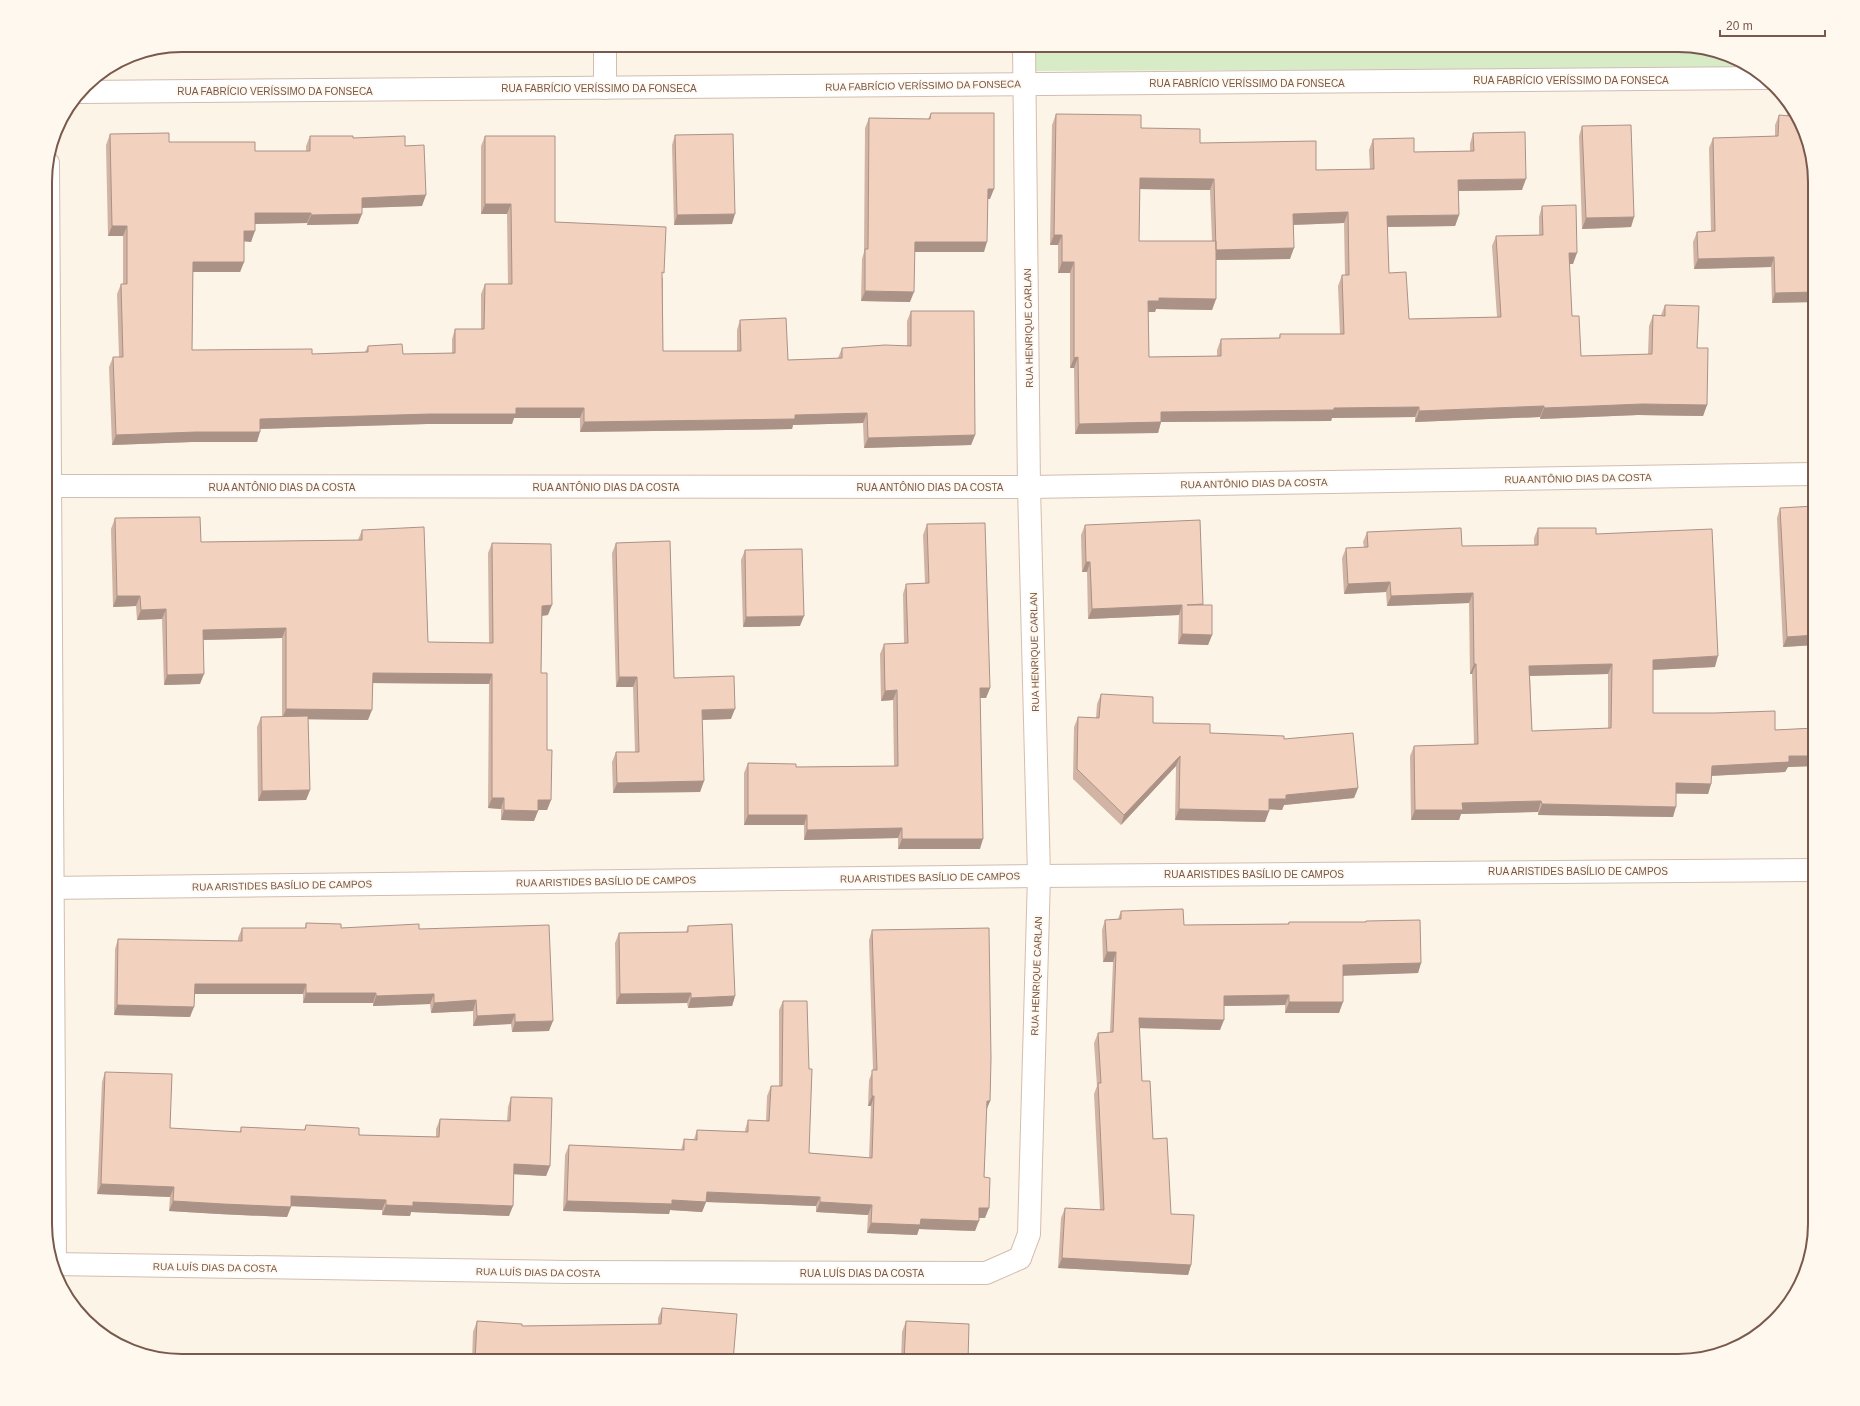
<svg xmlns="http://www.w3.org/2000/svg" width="1860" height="1406" viewBox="0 0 1860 1406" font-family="Helvetica,sans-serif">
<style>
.green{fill:#d7ecc6}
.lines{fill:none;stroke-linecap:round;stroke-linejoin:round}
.street-casing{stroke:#d2bdb0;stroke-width:24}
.secondary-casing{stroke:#d5bdad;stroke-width:24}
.street{stroke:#fff;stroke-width:22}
.secondary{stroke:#fff;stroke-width:22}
.wall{fill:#d1b4a4;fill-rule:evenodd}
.shaded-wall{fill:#aa9286}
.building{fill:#f3d1bf;stroke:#aa9286;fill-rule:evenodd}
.labels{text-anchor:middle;stroke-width:3.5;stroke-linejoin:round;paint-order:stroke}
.street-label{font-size:10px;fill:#78594b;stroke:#fff8ef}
.rim{fill:none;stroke:#78594b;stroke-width:2}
</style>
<rect width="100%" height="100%" fill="#fdf4e8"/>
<path class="green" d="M1035,45h643l44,7 30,16 -717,3z"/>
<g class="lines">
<defs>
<g id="street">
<path d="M605,45v43"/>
<path d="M80,92l1685,-14"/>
<path d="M48,163l7,1101"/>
<path d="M45,486l984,1 786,-13"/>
<path d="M45,888l994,-12 776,-6"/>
<path d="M54,1264l513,8 419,1 34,-15"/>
</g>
<path id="secondary" d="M1020,1258l9,-24 10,-358 -10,-389 -5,-442"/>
</defs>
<use href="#street" class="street-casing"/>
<use href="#secondary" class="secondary-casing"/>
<use href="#street" class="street"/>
<use href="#secondary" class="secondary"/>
</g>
<g class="wall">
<path d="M412,45h151l-1,4 -150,4z"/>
<path d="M1789,108l26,194 -43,1 -1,-36 -77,2 -1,-27 4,-10 14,-1 -2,-83 4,-10 62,-2v-11l4,-10 8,1z"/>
<path d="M931,113l59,86h-2l-4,53h-70l-4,50 -49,-1 1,-42 2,-7 1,-124 4,-10 59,1z"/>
<path d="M1056,114l85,14 59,15 116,27 54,-1 -1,-19 4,-11 41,13 56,-1v-7l3,-11 49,57 -63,1v24l-4,11 -68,1 2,46 20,46 88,-2 -5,-71 4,-10 43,-1v-18l3,-11 31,58h-4l3,52 9,40 67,-2 1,-28 4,-11h8l4,-10 32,43 10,57 -4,11 -65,-1 -98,4v-2l-125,5v-5l-83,1 -1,3 -170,1 -3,11 -83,1 -1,-66h-4v-95h-12v-28h-8l2,-120zM1140,189l70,1 2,51h-73zM1344,223l1,52h-3l-4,11 2,48h-60l-1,4 -58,1 -4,11v6l-68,1 -1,-45h7l1,-3 56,1 4,-11v-39l74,-1 3,-34z"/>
<path d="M1582,126l52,91 -3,10 -49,2 -3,-93z"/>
<path d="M110,134l59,8 86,9h51v-5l4,-10 43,2 52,8 17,60 -60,2 -4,16 -51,1v-2l-52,1 -4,18 -7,-1v21l-4,10h-47l-1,78 120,4 53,-2 3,-6 35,8 49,-1v-14l3,-10h26v-35l4,-10h23l-1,-70h-26v-68l4,-10 70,86 108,56v73h74v-21l3,-10 48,40 50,-2 4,-10 65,-2v-25l4,-10 64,124 -4,10 -107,3 -1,-25 -70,2 -1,4 -212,3v-14h-66l-2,6h-85l-167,5 -3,13h-65l-80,3 -3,-78 4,-10h6l-2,-63 4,-10h2v-48h-15l-2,-91z"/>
<path d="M675,135l57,89 -58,1 -2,-80z"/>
<path d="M1815,506v139l-32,2 -6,-129 3,-10z"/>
<path d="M115,518l86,24 157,-2 4,-10 66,112 61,1 -1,-90 4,-10 56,72 -6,1 -1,57 10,127 -4,10h-9l-4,11 -33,-1v-11l-13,-1 1,-124 -116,-1 -5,37 -60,-1 2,71 -4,10 -48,1 -1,-74 4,-10h21v-79l-79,2 -3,44 -36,1 -2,-66 -25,1 -1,-14 -23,1 -2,-78z"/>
<path d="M927,524l63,164 -4,10h-6v151h-82v-11l-94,2v-15h-60v-52l4,-10 48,4 98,-1 -1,-66 -12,1 -1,-47 4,-10 20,-1 -1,-49 3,-10 19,-1 -2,-48z"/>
<path d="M1085,525l118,79 9,31 -4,10 -30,-1 1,-29 -91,4 -1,-47h-5l-1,-37z"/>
<path d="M1538,528l58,6 119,133 -62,3v43l122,17 40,-2v38l-27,1 -3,5 -74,4v8l-3,10h-32l-3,23 -135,-2v-3l-77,2 -2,6h-48l-1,-64 4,-10 60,-2 -2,-70h-2l-1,-71 -82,3 -1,-14 -42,2 -2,-36 4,-10 18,-1 -1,-5 4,-10 95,14 72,-1v-7zM1608,674v55l-76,2 -2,-55z"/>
<path d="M616,543l58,135 57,41 -29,1 2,61 -4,11 -87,1 -1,-31 4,-10h19l-2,-65h-17l-4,-134z"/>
<path d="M745,550l55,76 -57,1 -2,-67z"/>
<path d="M1101,694l52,29 57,10 74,6 74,49 -4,10 -70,7 -2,5 -13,-1v2l-4,11 -90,-2 1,-54 -55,59 -48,-46 1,-52 4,-10 18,1 1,-14z"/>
<path d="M1121,911l63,14 104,-1 1,-2h76l1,-1 55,42 -3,10 -75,2 -4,38h-54v-8l-61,1 -4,24 -81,-2 3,53 11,58 18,75 20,51 -3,10 -130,-7 3,-50 4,-10 35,2 -6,-116 3,-8 -3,-43 4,-10 12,-1 3,-70h-10l-1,-32 3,-10 13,-1z"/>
<path d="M306,923l35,5 78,1 130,102 -37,1 -1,-8 -38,2v-15l-42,2 -1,-9 -57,2v-3h-70v-9h-109l-4,23 -76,-2 1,-66 3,-10 120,2v-3l4,-10h63z"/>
<path d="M688,926l47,70 -3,10 -44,2 -1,-5 -71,1 -1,-61 4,-10 67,-1z"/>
<path d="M872,930l118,171 -4,9 -2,67 1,41h-6l-4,13 -56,-2 -2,6 -50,-2 1,-18 -52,-3v-6l-110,-4 -4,10 -32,-2 -1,4 -106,-3 2,-56 4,-10 112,5 3,-11h10l3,-9 48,2v-2l3,-10 18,1 1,-25 4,-10h8v-76l4,-9 26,152 60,5 2,-52h-3l1,-26 4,-10 -4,-130z"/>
<path d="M105,1072l65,56 70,4 1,-5 63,3 2,-5 53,10 77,2v-8l4,-10 67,2 1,-14 3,-10 39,69 -4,10 -32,-2 -5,42 -98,-4 -1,4 -28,-1v-5l-91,-4 -4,11 -68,-3 -50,-3 1,-14 -73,-3 5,-112z"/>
<path d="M662,1308l71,53h-261l1,-29 4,-11 45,5 136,-2v-6z"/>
<path d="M906,1321l62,40h-67l1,-29z"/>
</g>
<g class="shaded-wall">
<path d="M182,45h15l-3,6h-44z"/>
<path d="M415,45h148l-1,4 -150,4z"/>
<path d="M1140,178l74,1 -4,11 -74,-1z"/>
<path d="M1526,179l-4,11 -67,1 3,-11z"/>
<path d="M988,189h6l-4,10h-6z"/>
<path d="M426,195l-4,11 -64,2 4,-10z"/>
<path d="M485,204h26l-4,10h-26z"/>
<path d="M1348,212l-4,11 -55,2 4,-11z"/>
<path d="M255,213h56l-4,10 -56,1z"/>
<path d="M362,214l-4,10 -51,1 4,-10z"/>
<path d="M735,214l-3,10 -58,1 3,-10z"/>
<path d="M1459,215l-4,11 -72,1 4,-11z"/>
<path d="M1634,217l-3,10 -49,2 4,-11z"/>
<path d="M112,226h15l-4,10h-15z"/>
<path d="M244,231h11l-4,11 -10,-1z"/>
<path d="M1054,235h8l-4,10h-8z"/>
<path d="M915,242h72l-3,10h-73z"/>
<path d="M1294,248l-4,11 -78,1 4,-10z"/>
<path d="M1569,253h8l-4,11h-8z"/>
<path d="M1774,257l-3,10 -77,2 4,-10z"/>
<path d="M193,262h51l-4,10h-51z"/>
<path d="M1062,262h12l-4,11h-12z"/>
<path d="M865,291l49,1 -4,10 -49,-1z"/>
<path d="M1815,292v10l-43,1 3,-10z"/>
<path d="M1159,298l57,1 -4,11 -56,-1 -1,3h-11l4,-11z"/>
<path d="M1078,357l-4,11h-4l4,-10z"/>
<path d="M1642,404l65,1 -4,11 -65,-1 -98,4 4,-11z"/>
<path d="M1544,406l-4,11 -125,5 4,-11z"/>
<path d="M1419,407l-4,10 -83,1 -1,3 -170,1 -3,11 -83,1 4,-10 82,-12 173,-4z"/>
<path d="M516,408h68l-4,10h-66l-2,6h-85l-170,5 3,-10z"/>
<path d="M867,413l-4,10 -70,2 -1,4 -212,3 4,-10z"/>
<path d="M196,432h64l-3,10h-65l-80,3 4,-10z"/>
<path d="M975,435l-4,10 -107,3 4,-10z"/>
<path d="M1086,562h4l-3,10h-5z"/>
<path d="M1390,582l-4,10 -42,2 4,-10z"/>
<path d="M1473,593l-4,10 -82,3 4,-10z"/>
<path d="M117,596h23l-4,10 -23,1z"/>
<path d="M552,605l-4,10 -9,1 3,-10z"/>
<path d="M1182,605l-3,10 -91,4 4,-10z"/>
<path d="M166,609l-4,10 -25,1 4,-10z"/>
<path d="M804,616l-4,10 -57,1 3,-10z"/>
<path d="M286,628l-4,10 -83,2 4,-10z"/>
<path d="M1182,634l30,1 -4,10 -30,-1z"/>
<path d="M1815,635v10l-32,2 4,-10z"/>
<path d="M1718,656l-3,11 -66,3 4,-10z"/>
<path d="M1474,664h2l-4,10h-2z"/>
<path d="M1612,664l-4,10 -82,2 3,-10z"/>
<path d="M373,673l119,1 -3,10 -120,-1z"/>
<path d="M204,674l-4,10 -36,1 3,-10z"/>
<path d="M619,677h18l-4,10h-17z"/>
<path d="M980,688h10l-4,10h-10z"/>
<path d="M897,690l-4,10 -12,1 4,-10z"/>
<path d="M286,709l86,1 -4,10 -86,-1z"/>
<path d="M735,709l-4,10 -33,1 4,-10z"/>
<path d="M1180,756l-4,10 -55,59 3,-10z"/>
<path d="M1789,756h26v10l-27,1 -3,5 -77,4 4,-10z"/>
<path d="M704,781l-4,11 -87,1 4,-10z"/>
<path d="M1676,783l35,1 -3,10 -35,-1z"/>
<path d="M1358,788l-4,10 -70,7 -2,5 -16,-1 3,-10 17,-4z"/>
<path d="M310,790l-4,10 -48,1 4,-10z"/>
<path d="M492,798h12l-3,11 -13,-1z"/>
<path d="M538,800h13l-4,10h-13z"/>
<path d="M1541,801l-3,11 -77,2 -2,6h-48l4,-10 47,-7z"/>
<path d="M1542,804l134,3 -3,10 -135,-2z"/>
<path d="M1179,809l90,2 -4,11 -90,-2z"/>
<path d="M504,810l34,1 -4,10 -33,-1z"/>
<path d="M748,815h59l-3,10h-60z"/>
<path d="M902,828l-4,10 -94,2 3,-10z"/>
<path d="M902,839h81l-3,10h-82z"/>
<path d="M1107,952h9l-3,10h-10z"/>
<path d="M1421,963l-3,10 -79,3 4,-11z"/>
<path d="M195,984h111l-3,10h-112z"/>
<path d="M306,993h70l-3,10h-70z"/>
<path d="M691,993l-4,10 -71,1 4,-10z"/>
<path d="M434,994l-4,10 -57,2 3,-10z"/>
<path d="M1289,995l-4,10 -65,1 4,-10z"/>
<path d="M735,996l-3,10 -44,2 3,-10z"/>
<path d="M476,1000l-3,11 -42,2 3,-10z"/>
<path d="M1289,1002h54l-4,11h-54z"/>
<path d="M117,1005l77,2 -4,10 -76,-2z"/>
<path d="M515,1014l-4,10 -38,2 4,-10z"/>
<path d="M1139,1018l85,2 -4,10 -85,-2z"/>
<path d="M553,1021l-4,10 -37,1 3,-10z"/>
<path d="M872,1096h2l-3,10h-3z"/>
<path d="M987,1101h3l-4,10z"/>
<path d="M514,1164l36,2 -4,10 -36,-2z"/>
<path d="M101,1184l73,3 -4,10 -73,-3z"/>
<path d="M707,1192l113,5 -4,9 -110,-4 -4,10 -32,-2 -1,4 -106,-3 4,-10 105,-1z"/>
<path d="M291,1196l95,4 -4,10 -94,-4z"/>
<path d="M173,1201l118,6 -4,10 -68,-3 -50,-3z"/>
<path d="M413,1202l100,4 -4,10 -98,-4 -1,4 -28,-1 4,-10z"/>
<path d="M820,1202l52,3 -4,10 -52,-3z"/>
<path d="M979,1208h10l-4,10h-9z"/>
<path d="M921,1219l58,2 -4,10 -56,-2 -2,6 -50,-2 4,-10z"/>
<path d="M1062,1258l129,7 -3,10 -130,-7z"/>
</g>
<g class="building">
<path d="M1790,108l11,13 14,61v110l-40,1 -1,-36 -76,2 -1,-27 18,-1 -2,-93 65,-2 1,-21 11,1z"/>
<path d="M931,113h63v76h-6l-1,53h-72l-1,50 -49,-1v-42h3l1,-131 61,1z"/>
<path d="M1056,114l85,1v13l59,1v14l116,-2v29l58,-1 -1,-30 41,-1v14l60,-1 -1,-18 52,-1 1,47 -68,1 1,35 -72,1 2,57 17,-1 3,47 92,-2 -5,-81 47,-1 -1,-29 34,-1 1,48h-8l3,63h7l2,40 71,-2 1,-39 12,1v-11l34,1 -2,42h11l-1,57 -65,-1 -98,4v-2l-125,5v-4l-85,1v2l-173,2v10l-82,2 -1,-67 -4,1v-96h-12v-27h-8zM1140,178l74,1 2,71 78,-2 -1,-34 55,-2 1,63h-7l2,59h-64v4l-59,1v17l-72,1 -1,-56h11v-3l57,1v-58h-77z"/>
<path d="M1631,125l3,92 -48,1 -4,-92z"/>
<path d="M169,133v9h86v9h55v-15h43v2l52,-2v10l19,-1 2,50 -64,3v16l-51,1v-2h-56v18h-11v31h-51l-1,88 120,-1v5l56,-2v-6l34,-2 1,10 52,-1v-24h29l1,-45h27l-1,-80h-26v-68h70v86l111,5 -2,46 -2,-1 1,79h78l-1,-31 46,-2 2,42 54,-2v-10l43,-3 26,1v-35h63l1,124 -107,3 -1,-25 -72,2v4l-211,3v-14h-68v6h-86l-170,5v13h-64l-80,3 -3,-78h10l-2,-73h6v-58h-15l-2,-92z"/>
<path d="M733,134l2,80 -58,1 -2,-80z"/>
<path d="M1815,506v129l-28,2 -7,-129z"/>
<path d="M200,517l1,25 161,-2v-10l62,-3 4,115 65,1 -1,-100 59,1 1,61 -10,1 -1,67h6v77h5l-1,50h-13v11l-34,-1v-12h-12v-124l-119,-1 -1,37 -86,-1v-81l-83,2 1,44 -37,1 -1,-66 -25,1 -1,-14h-23l-2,-78z"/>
<path d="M1200,520l3,84 -16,1h25v30l-30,-1v-29l-90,4 -2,-47h-4l-1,-37z"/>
<path d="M985,523l5,165h-10l3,151h-81v-11l-95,2v-15h-59v-52l48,1v3l102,-1 -1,-76 -12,1 -1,-47 24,-1 -2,-59 23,-1 -2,-59z"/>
<path d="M1461,528l1,18 76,-1v-17h58v6l116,-5 6,127 -65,4v53h62l60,-2v19l40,-2v28h-26v6l-77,4 -1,18 -35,-1v24l-134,-3 -1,-3 -79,2 1,7h-48l-1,-64 64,-2 -2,-80h-2l-1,-71 -82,3 -1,-14 -42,2 -2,-36 22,-1 -1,-15zM1612,664l-1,64 -79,3 -3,-65z"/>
<path d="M670,541l4,137 60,-2 1,33 -33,1 2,71 -87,2 -1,-31h23l-2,-75h-18l-3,-134z"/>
<path d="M802,549l2,67 -58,1 -1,-67z"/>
<path d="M1101,694l52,3v26l57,1v9l74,3v3l69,-6 5,55 -72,7v4h-17v12l-90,-2 1,-53 -56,59 -47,-46 1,-52 21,1z"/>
<path d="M308,716l2,74 -48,1 -1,-74z"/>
<path d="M1183,909l1,16 105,-1v-2h77v-1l54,-1 1,43 -78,2v37h-54v-7l-65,1v24l-85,-2 3,63h8l3,58 14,-1 4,76 23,1 -3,50 -129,-7 3,-50 39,2 -6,-127h3l-3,-50 15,-1 3,-80h-9l-2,-32 16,-1v-8z"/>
<path d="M306,923l35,1v4l78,-4v5l130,-4 4,96 -38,1v-8l-38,2 -1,-16 -42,3v-9l-58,2v-3h-70v-9h-111l-1,23 -77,-2 1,-66 124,2v-13h64z"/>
<path d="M732,924l3,72 -44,2v-5l-71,1 -1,-61 69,-1v-6z"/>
<path d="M989,928l2,131 -1,42h-3l-3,76 6,1 -1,30h-10v13l-58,-2 -1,6 -49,-2 1,-18 -52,-3v-5l-113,-5 -1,10 -34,-2v4l-105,-3 2,-56 115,5v-11l13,1v-10l51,2v-12l21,1 2,-35h11l1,-85h24l2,68h3l-3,84 63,5 2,-62h-2v-26h5l-5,-140z"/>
<path d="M105,1072l67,2 -2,54 71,4v-5l64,3 1,-5 53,3v7l80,2 1,-18 70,2 1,-24 41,1 -2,68 -36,-2 -1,42 -100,-4v4l-27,-1v-5l-95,-4v11l-68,-3 -50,-3 1,-14 -73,-3z"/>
<path d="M662,1308l75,6 -4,47h-258l2,-40 45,3v2l139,-2z"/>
<path d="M906,1321l63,3 -1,37h-64z"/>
</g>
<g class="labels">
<g class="street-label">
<text x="1571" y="84">RUA FABRÍCIO VERÍSSIMO DA FONSECA</text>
<text x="1247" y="87">RUA FABRÍCIO VERÍSSIMO DA FONSECA</text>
<text transform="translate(923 85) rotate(-1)" y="4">RUA FABRÍCIO VERÍSSIMO DA FONSECA</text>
<text x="599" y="92">RUA FABRÍCIO VERÍSSIMO DA FONSECA</text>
<text x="275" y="95">RUA FABRÍCIO VERÍSSIMO DA FONSECA</text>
<text transform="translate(1028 328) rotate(-91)" y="4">RUA HENRIQUE CARLAN</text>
<text transform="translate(1578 478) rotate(-1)" y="4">RUA ANTÔNIO DIAS DA COSTA</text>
<text transform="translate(1254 483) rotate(-1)" y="4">RUA ANTÔNIO DIAS DA COSTA</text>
<text x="282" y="491">RUA ANTÔNIO DIAS DA COSTA</text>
<text x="606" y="491">RUA ANTÔNIO DIAS DA COSTA</text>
<text x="930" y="491">RUA ANTÔNIO DIAS DA COSTA</text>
<text transform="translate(1034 652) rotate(-91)" y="4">RUA HENRIQUE CARLAN</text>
<text x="1578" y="875">RUA ARISTIDES BASÍLIO DE CAMPOS</text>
<text x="1254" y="878">RUA ARISTIDES BASÍLIO DE CAMPOS</text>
<text transform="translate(930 877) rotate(-1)" y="4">RUA ARISTIDES BASÍLIO DE CAMPOS</text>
<text transform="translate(606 881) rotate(-1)" y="4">RUA ARISTIDES BASÍLIO DE CAMPOS</text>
<text transform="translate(282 885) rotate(-1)" y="4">RUA ARISTIDES BASÍLIO DE CAMPOS</text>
<text transform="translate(1036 976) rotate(-88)" y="4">RUA HENRIQUE CARLAN</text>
<text transform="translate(215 1267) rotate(1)" y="4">RUA LUÍS DIAS DA COSTA</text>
<text transform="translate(538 1272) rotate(1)" y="4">RUA LUÍS DIAS DA COSTA</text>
<text x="862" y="1277">RUA LUÍS DIAS DA COSTA</text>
</g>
</g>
<path d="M0 0H1860V1406H0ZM182 52H1678A130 130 0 0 1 1808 182V1224A130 130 0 0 1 1678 1354H182A130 130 0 0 1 52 1224V182A130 130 0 0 1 182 52Z" fill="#fff8ef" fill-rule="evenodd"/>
<path class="rim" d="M182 52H1678A130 130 0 0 1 1808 182V1224A130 130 0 0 1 1678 1354H182A130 130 0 0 1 52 1224V182A130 130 0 0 1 182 52Z"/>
<path d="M1720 30v6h105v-6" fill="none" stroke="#78594b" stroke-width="2"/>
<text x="1726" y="30" font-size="12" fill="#78594b" stroke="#fff8ef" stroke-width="3" paint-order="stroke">20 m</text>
</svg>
